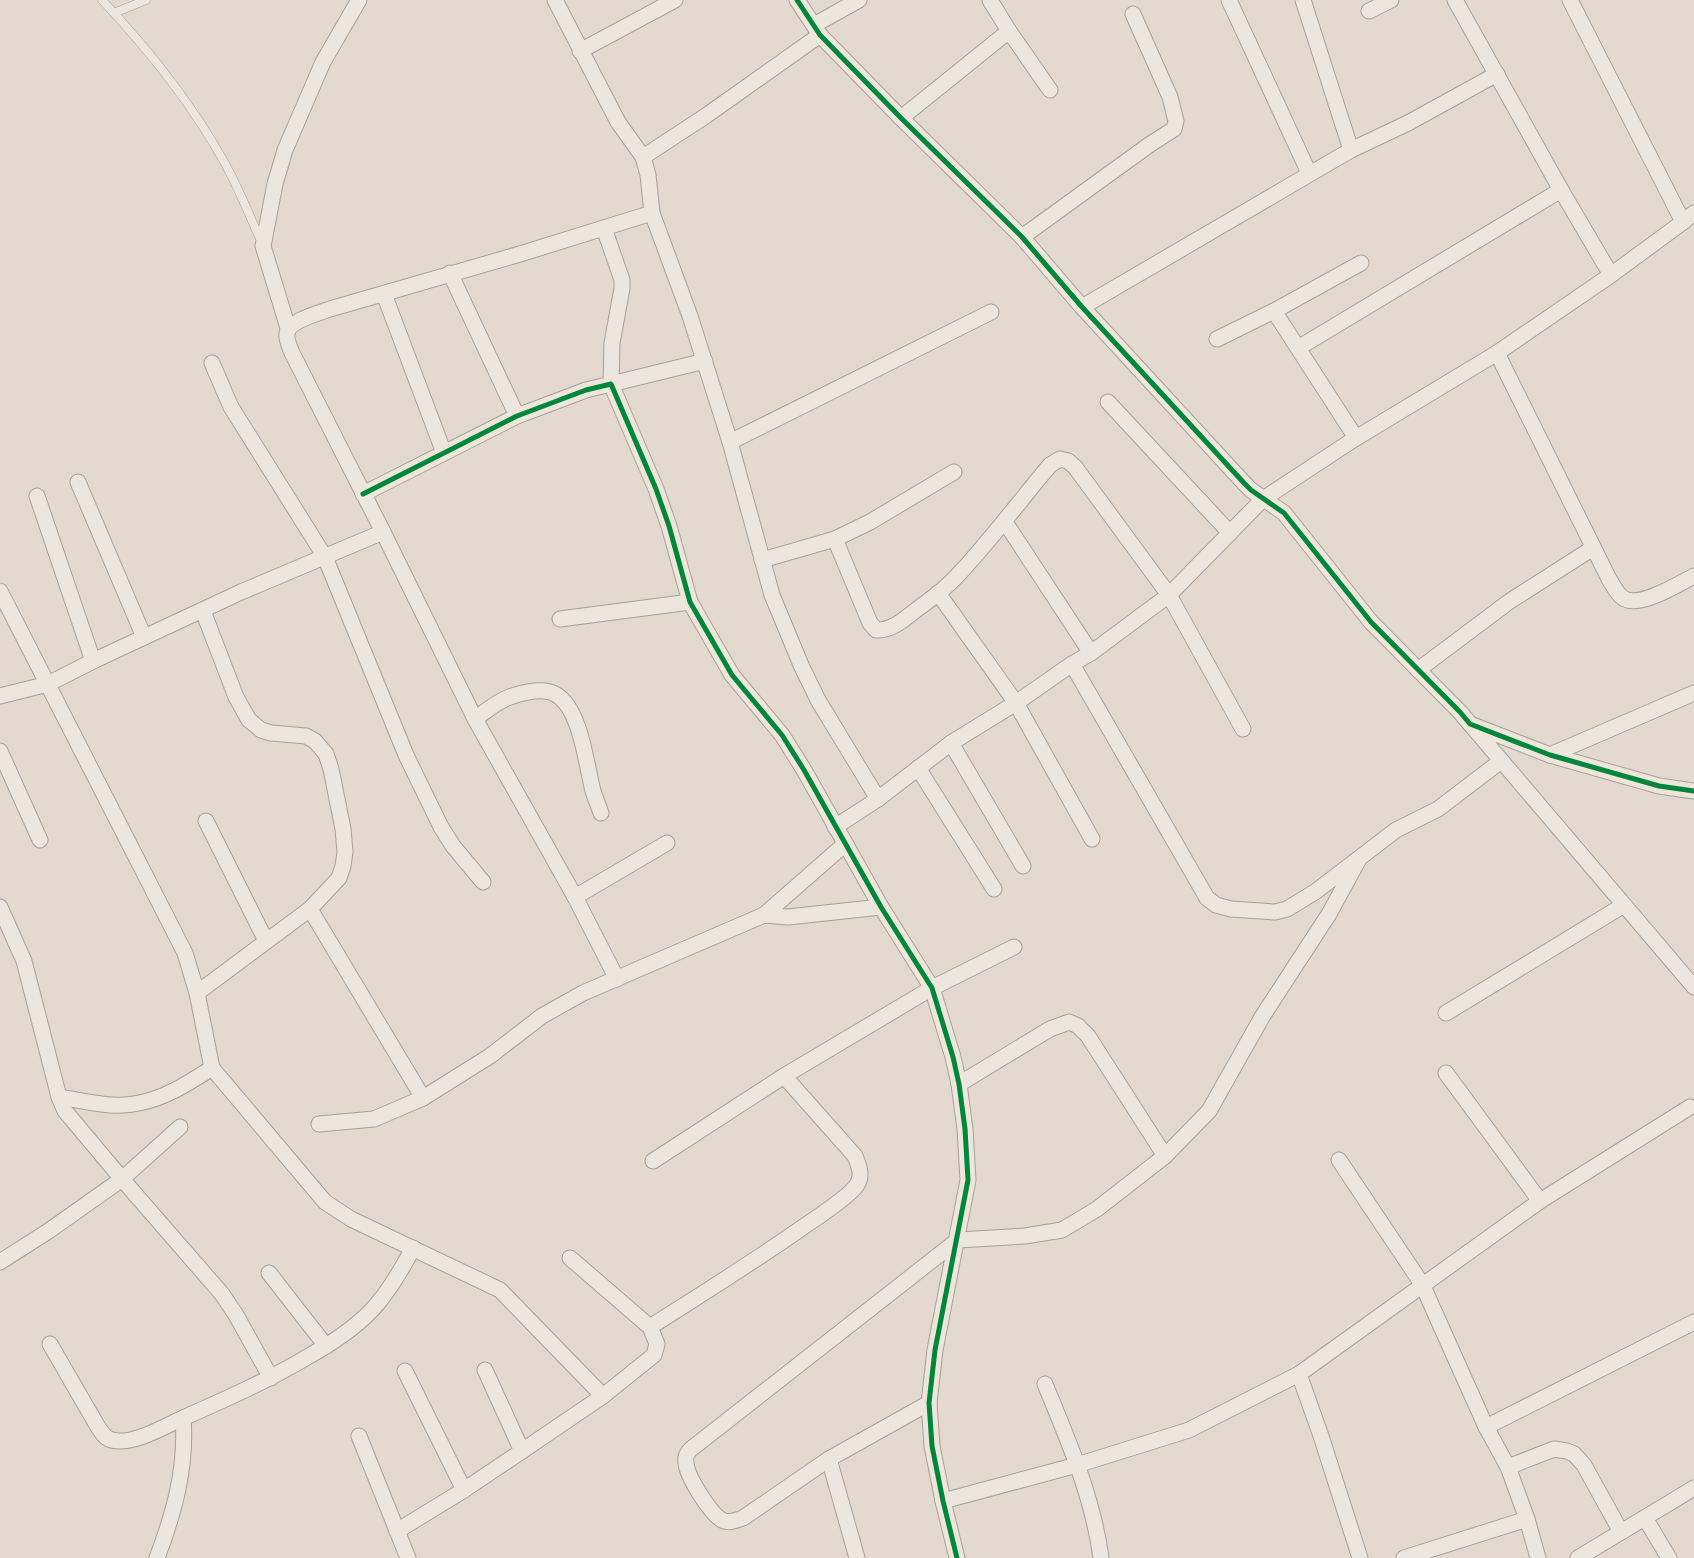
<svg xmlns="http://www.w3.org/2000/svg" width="1694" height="1558" viewBox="0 0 1694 1558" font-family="'Times New Roman',serif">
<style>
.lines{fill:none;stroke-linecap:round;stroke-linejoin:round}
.service-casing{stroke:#a89f97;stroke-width:9}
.minor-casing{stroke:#a89f97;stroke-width:17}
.service{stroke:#ece6df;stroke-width:8}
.minor{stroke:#ece6df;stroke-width:15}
.cycleway-casing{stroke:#f3e6d5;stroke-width:8}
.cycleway{stroke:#00873e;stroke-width:5}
</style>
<rect width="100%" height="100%" fill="#e3d9ce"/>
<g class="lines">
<defs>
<g id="service">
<path d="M102,0c46,49 88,101 121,160 15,26 26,55 39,83"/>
<path d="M114,13l32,-13"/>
</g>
<g id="minor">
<path d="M555,0l63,122 25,35 64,-42 113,-80"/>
<path d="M797,0l23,35 81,83 121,119 60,70 162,176 7,7 33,23 87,109 89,90 10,12 80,31 109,31 35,5"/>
<path d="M990,0l19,31 41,59"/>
<path d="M1229,0l80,173"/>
<path d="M1303,0l48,150"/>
<path d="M1455,0l106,190 50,85"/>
<path d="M1570,0l113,222 11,-9"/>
<path d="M1369,11l22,-11"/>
<path d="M814,25l45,-25"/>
<path d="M580,51l95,-51"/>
<path d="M901,118l108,-87"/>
<path d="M652,213l38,103 40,126 42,153 29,70 17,35 60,99"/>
<path d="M604,228l18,52v8l-10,55 -1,41 94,-23"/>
<path d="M1022,237l127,-92 25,-16 2,-8 -6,-24 -37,-83"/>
<path d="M450,273l67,143"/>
<path d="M384,294l60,159"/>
<path d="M1082,307l269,-157 57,-27 89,-49"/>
<path d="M1274,311l82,127"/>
<path d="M288,328l-25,-82 12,-62 10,-34 38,-88 36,-62"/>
<path d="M1217,339l57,-28 87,-48"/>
<path d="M1298,348l263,-158"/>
<path d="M1497,353l112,226c4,6 8,15 14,19 16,11 55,-14 71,-22"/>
<path d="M212,363l19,44 94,150 81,198 35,72 12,19 30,36"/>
<path d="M1108,402l122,131"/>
<path d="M730,442l261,-130"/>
<path d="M78,482l66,155"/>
<path d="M363,494l154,-78 69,-26 25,-6 45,105 13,37 21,76 42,73 50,60 22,35 77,137 51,81 21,69 6,27 6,45 3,51 -33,170 -6,53 3,43 11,55 14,57"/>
<path d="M37,496l56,165"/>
<path d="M1005,522l86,131"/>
<path d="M835,539l35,84 6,7c15,1 29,-11 40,-20 14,-10 29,-21 41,-34 33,-35 62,-74 93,-111l10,-6 8,2 7,6 94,128 74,134"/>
<path d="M762,560l73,-21 35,-17 84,-50"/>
<path d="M0,591l185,362 12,40 15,75 113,134 26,17 149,71 103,106"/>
<path d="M938,593l78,110 76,136"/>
<path d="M560,619l130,-17"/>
<path d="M1072,664l135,234 9,7 15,4 44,3 12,-3 28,-17 81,-62 42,-21 63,-48"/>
<path d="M1418,670l92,-69 83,-53"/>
<path d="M0,696l48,-12 45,-23 148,-69 142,-60"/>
<path d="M475,719c10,-7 20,-16 32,-21 12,-5 35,-11 48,-4 25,13 31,68 37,93 2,9 6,17 9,26"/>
<path d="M1471,725l223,262"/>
<path d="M951,743l72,123"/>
<path d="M0,751l40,89"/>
<path d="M1550,755l144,-62"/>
<path d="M918,768l76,121"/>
<path d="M206,821l60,120"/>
<path d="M835,827l43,-28 73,-56 65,-40 56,-39 19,-11 78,-58 94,-96 93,-61 141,-85 114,-78 72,-53"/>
<path d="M575,897l92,-54"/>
<path d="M0,907l24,54 35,136 6,14 57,68 100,115 14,21 35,63"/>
<path d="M310,909l113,189"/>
<path d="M764,915l24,2 93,-10"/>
<path d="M617,979l-42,-82 -100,-178 -92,-187 -91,-179c-2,-6 -6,-13 -5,-19 1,-13 32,-21 43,-25l190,-55 132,-41 -4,-38 -5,-18"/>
<path d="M197,993l113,-84 29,-31 4,-12 2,-14 -2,-23 -12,-60 -5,-15 -11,-13 -9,-5 -35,-3 -10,-3 -12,-10 -13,-23 -33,-86"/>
<path d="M1446,1013l178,-108"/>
<path d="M1446,1073l94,128"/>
<path d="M959,1084l91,-55 19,-7 9,4 10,10 77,120"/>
<path d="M59,1097c26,4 54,12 80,6 27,-5 51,-21 73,-35"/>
<path d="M319,1124l55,-5 49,-21 67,-42 52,-40 41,-23 181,-78 81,-71"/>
<path d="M1339,1160l83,124 64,143 22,40 19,52 11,39"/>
<path d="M653,1161l131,-85 148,-88 82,-41"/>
<path d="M0,1262l47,-30 75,-53 58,-52"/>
<path d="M269,1273l57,73"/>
<path d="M650,1327c52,-33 105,-66 156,-102 12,-8 43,-29 51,-40 6,-10 2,-19 -2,-29l-71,-80"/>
<path d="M50,1344l48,83c4,5 7,12 14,13 20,6 53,-14 71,-22"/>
<path d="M485,1370l37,81 81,-55 51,-41 3,-11 -7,-17 -80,-69"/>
<path d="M1299,1374l22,62 39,122"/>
<path d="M1045,1384c23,56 48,113 56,174"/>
<path d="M929,1403l-100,56 -86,59c-6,2 -13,5 -19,3 -13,-5 -37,-45 -38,-58 -1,-7 1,-10 5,-14l267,-209 67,-4 37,-6 35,-21 68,-53 44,-45 53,-94 67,-103 29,-53"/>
<path d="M1486,1427l208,-105"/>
<path d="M359,1436l49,122"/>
<path d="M829,1459l28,99"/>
<path d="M1508,1467l46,-18 13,2 7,3 10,11 37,67"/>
<path d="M464,1490l58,-39"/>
<path d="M943,1501l134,-36 112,-35 110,-56 241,-173 150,-94"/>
<path d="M1645,1518l24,40"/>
<path d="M397,1531l67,-41 -59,-119"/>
<path d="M157,1558c17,-45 30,-91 26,-140 43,-19 86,-38 126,-62 25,-14 51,-31 69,-53 14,-17 25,-36 35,-55"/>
<path d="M1404,1558l123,-39"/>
<path d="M1578,1558l116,-70"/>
</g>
</defs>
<use href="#service" class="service-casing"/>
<use href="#minor" class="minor-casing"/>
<use href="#service" class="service"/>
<use href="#minor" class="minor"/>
<defs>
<g id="cycleway">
<path d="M797,0l23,35 81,83 121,119 60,70 162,176 7,7 33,23 87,109 89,90 10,12 80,31 109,31 35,5"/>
<path d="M363,494l154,-78 69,-26 25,-6 45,105 13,37 21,76 42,73 50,60 22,35 77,137 51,81 21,69 6,27 6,45 3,51 -33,170 -6,53 3,43 11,55 14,57"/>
</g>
</defs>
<use href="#cycleway" class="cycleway-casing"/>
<use href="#cycleway" class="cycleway"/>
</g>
</svg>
